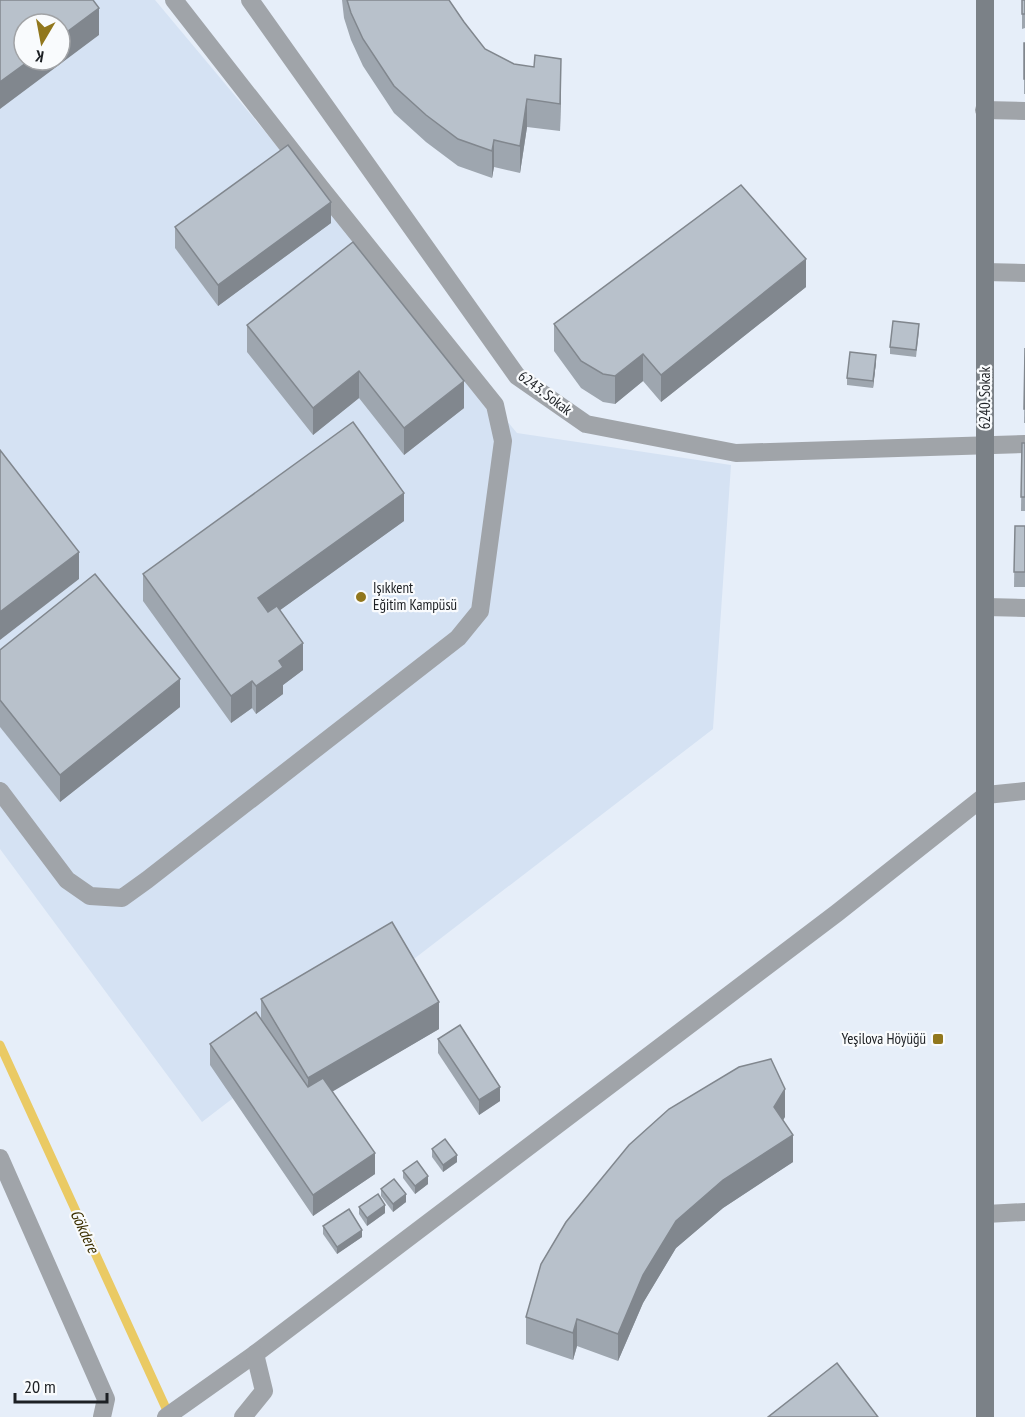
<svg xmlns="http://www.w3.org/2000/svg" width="1025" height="1417" viewBox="0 0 1025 1417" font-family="'PT Sans Narrow',sans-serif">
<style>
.built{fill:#d5e2f3;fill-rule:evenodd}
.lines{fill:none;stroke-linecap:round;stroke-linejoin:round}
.stream{stroke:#eaca64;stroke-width:9}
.street{stroke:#a0a4a9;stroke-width:18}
.secondary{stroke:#7b8187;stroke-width:18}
.wall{fill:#9ea6af}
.shaded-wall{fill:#81878e}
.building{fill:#b8c1cb;stroke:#81878e;stroke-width:1.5}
.poi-dot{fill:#91771d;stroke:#f9fbfd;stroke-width:2}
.labels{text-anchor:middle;stroke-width:4.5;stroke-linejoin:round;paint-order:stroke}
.street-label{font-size:15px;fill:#1d2024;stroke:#f9fbfd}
.poi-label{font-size:15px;fill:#1d2024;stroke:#f9fbfd;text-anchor:start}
.water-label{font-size:16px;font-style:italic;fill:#3c3002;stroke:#f9fbfd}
</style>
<rect width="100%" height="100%" fill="#e6eef9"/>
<path class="built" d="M0,0h155l362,433 214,32 -18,264 -511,393 -202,-273zM24,24h36v36h-36z"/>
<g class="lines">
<path class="stream" d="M0,1045l170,372"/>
<g class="street">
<path d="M250,0l267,376 69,48 150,29 289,-9"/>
<path d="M984,110l41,1"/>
<path d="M985,272l40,1"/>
<path d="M986,607l39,1"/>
<path d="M0,791l67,89 23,16 32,2 25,-18 311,-242 22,-27 23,-170 -8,-36 -175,-218 -146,-187"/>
<path d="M0,1158l106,241 -4,18"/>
<path d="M986,1214l39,-2"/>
<path d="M166,1417l89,-63 582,-441 149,-118 39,-4"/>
<path d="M243,1417l21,-26 -9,-37"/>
</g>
<path class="secondary" d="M985,1417v-1417"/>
</g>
<g class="wall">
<path d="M342,0h107l15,22 21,27 29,15 47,22 -1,45 -33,-4 -7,46 -26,-6 -2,11 -34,-12 -32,-24 -32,-29 -31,-47 -12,-26 -7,-22z"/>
<path d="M1022,0h3v28l-3,1z"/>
<rect x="1024" y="43" width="1" height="51"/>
<path d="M331,223l-113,83 -43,-58v-21z"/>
<path d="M806,287l-145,115 -18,-21 -28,23 -12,-2 -22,-14 -27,-37v-27z"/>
<path d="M247,325l217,83 -60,47 -45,-57 -46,37 -66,-83z"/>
<path d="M919,331l-3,26 -26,-3v-7z"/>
<path d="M1025,348v75h-1z"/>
<path d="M876,362l-3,26 -26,-3v-7z"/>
<path d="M1022,443h3v68h-4z"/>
<path d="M404,521l-124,89 23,60 -20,15v9l-27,20 -4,-6 -21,15 -88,-122v-27z"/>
<path d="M1015,526h10v61h-11z"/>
<path d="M0,650l180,57 -120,95 -60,-75z"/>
<path d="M261,999l178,30 -107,62 43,83 -62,42 -103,-151v-21l51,-25z"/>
<path d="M438,1039l62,62 -21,14 -41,-62z"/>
<path d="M785,1117l-2,3 10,42 -70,46 -47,40 -33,55 -25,58 -41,-15 -4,14 -47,-16v-27z"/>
<path d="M432,1149l25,13 -14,10 -11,-15z"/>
<path d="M403,1171l25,13 -13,10 -12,-16z"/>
<path d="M381,1189l25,13 -13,10 -12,-16z"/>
<path d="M359,1207l26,6 -18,13 -8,-12z"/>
<path d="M323,1226l39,11 -25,17 -14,-20z"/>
</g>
<g class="shaded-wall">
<path d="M99,8v27l-99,74v-27l30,-22h30v-23z"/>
<path d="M561,59v27l-1,45v-27z"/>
<path d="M527,99v28l-7,46v-27z"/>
<path d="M494,140v27l-2,11v-27z"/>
<path d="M331,202v21l-113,83v-21z"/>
<path d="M806,259v28l-145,115v-27z"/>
<path d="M643,354v27l-28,23v-28z"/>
<path d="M876,355v7l-3,26v-7z"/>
<path d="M359,371v27l-46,37v-27z"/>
<path d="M464,381v27l-60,47v-27z"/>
<path d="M404,493v28l-146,105v-28z"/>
<path d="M79,552v27l-79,61v-28z"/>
<path d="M303,643v27l-20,15v9l-27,20v-28l23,-25z"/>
<path d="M180,679v28l-120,95v-27z"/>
<path d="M252,681v27l-21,15v-27z"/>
<path d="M439,1002v27l-131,77v-28z"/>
<path d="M500,1087v14l-21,14v-15z"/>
<path d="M785,1089v28l-11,18v-28z"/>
<path d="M793,1135v27l-70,46 -47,40 -33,55 -25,58v-27l25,-59 33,-54 47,-41z"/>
<path d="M375,1153v21l-62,42v-21z"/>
<path d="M457,1155v7l-14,10v-7z"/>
<path d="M428,1176v8l-13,10v-8z"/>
<path d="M406,1194v8l-13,10v-8z"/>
<path d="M385,1205v8l-18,13v-8z"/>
<path d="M362,1230v7l-25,17v-7z"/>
<path d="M577,1319v27l-4,14v-27z"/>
</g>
<g class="building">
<path d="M0,0h93l6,8 -39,29v-13h-36v36h6l-30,22z"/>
<path d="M347,0h102l15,22 21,27 29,15 20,3 1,-12 26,4 -1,45 -33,-5 -7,47 -26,-6 -2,11 -34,-12 -32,-24 -32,-29 -31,-47 -12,-26z"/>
<rect x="1022" y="0" width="3" height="14"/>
<rect x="1024" y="43" width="1" height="36"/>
<path d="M288,145l43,57 -113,83 -43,-58z"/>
<path d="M741,185l65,74 -145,116 -18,-21 -28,22 -12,-2 -22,-13 -27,-37z"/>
<path d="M353,242l111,139 -60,47 -45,-57 -46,37 -66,-83z"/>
<path d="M893,321l26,3 -3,26 -26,-3z"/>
<path d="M1025,348v61h-1z"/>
<path d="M850,352l26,3 -3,26 -26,-3z"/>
<path d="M353,422l51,71 -146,105 10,14 9,-6 26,37 -24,18 4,6 -27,19 -4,-5 -21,15 -88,-122z"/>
<path d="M1022,443h3v54h-4z"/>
<path d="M0,450l79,102 -79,60z"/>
<path d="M1015,526h10v46h-11z"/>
<path d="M95,574l85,105 -120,96 -60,-75v-50z"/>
<path d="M392,922l47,80 -131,76 -47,-79z"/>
<path d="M256,1012l52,75 15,-9 52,75 -62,42 -103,-151z"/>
<path d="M460,1025l40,62 -21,13 -41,-61z"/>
<path d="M771,1059l14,30 -11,18 19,28 -70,45 -47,41 -33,54 -25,59 -41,-15 -4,14 -47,-16 15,-53 25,-42 63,-77 40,-36 70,-42z"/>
<path d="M445,1139l12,16 -14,10 -11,-16z"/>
<path d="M417,1161l11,15 -13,10 -12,-15z"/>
<path d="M394,1179l12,15 -13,10 -12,-15z"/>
<path d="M378,1194l7,11 -18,13 -8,-11z"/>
<path d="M349,1209l13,21 -25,17 -14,-21z"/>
<path d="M837,1363l41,54h-110z"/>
</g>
<g class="poi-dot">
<circle cx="361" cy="597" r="6"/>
<rect x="932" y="1033" width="12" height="12" rx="3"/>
</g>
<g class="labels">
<g class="street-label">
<text transform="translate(545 393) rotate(37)" y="5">6243. Sokak</text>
<text transform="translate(985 398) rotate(-90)" y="5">6240. Sokak</text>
</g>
<g class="poi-label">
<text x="373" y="593">Işıkkent<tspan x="373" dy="17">Eğitim Kampüsü</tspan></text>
<text x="926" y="1044" text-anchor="end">Yeşilova Höyüğü</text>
</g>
<g class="water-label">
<text transform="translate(85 1231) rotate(65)" y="6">Gökdere</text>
</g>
</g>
<g transform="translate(42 42) rotate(190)"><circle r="28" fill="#f9fbfd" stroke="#a1a3a6" stroke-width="1.5"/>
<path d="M0-4.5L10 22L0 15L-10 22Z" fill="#91771d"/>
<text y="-9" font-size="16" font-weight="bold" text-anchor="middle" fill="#1d2024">K</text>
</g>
<path d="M15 1393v9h92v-9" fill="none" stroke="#1d2024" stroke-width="3"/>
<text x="24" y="1393" font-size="18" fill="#1d2024" stroke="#f9fbfd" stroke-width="4.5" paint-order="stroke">20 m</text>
</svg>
